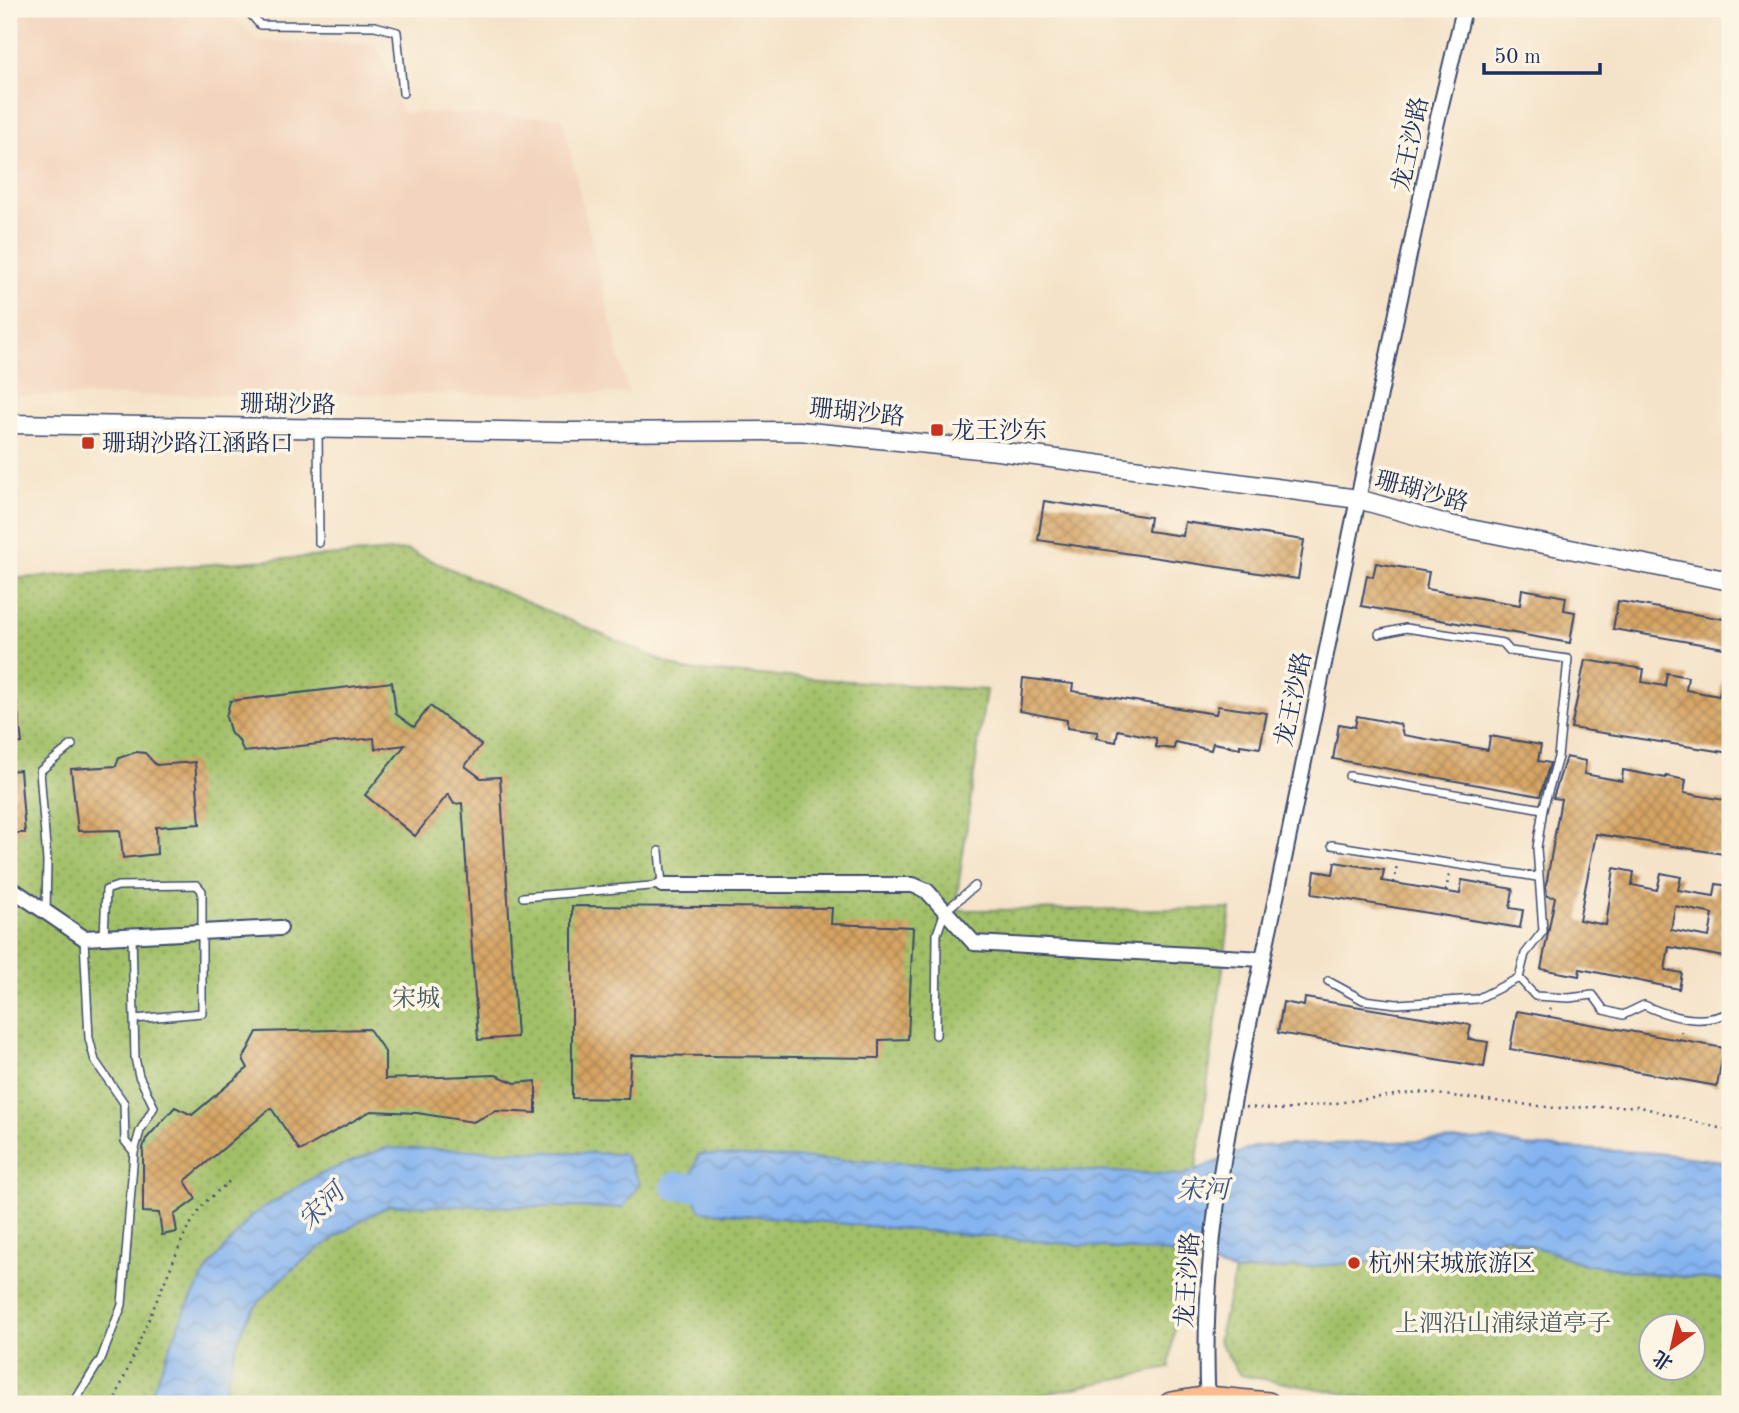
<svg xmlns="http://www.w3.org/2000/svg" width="1739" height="1413" viewBox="0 0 1739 1413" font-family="'Old Standard TT','Noto Serif SC',serif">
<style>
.built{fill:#f3d4be}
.green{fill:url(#green-dots);stroke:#5e7863;stroke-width:2;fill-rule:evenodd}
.water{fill:url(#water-waves);stroke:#5072a7;stroke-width:2}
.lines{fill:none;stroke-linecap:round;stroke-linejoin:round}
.river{stroke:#85b4f0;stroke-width:28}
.building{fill:url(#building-cross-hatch);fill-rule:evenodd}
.service-casing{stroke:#3c4a6e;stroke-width:10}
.minor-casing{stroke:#3c4a6e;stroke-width:18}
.tertiary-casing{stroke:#3c4a6e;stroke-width:21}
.primary-casing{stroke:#3c4a6e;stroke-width:26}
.path{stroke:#3c4a6e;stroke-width:2.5;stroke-dasharray:2 5;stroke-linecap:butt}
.service{stroke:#fff;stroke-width:7}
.minor{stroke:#fff;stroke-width:14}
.tertiary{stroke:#fff;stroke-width:18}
.primary{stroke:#fbbb8d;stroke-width:23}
.poi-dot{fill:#c8321e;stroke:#fcf5e5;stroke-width:2.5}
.labels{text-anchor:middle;stroke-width:7;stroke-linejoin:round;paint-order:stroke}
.street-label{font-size:24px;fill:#1b2f5e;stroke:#fcf5e5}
.poi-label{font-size:24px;fill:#1b2f5e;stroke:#fcf5e5;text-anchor:start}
.park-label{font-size:24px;fill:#445a61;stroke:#fcf5e5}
.water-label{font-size:26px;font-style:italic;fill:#3b578a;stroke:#fcf5e5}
</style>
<defs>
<pattern id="green-dots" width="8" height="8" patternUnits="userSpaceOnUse" patternTransform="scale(1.75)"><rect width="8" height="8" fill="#a2c068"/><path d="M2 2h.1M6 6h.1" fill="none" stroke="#839c59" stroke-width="1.8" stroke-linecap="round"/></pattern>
<pattern id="water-waves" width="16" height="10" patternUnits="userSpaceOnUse" patternTransform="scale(1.75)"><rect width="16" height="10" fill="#85b4f0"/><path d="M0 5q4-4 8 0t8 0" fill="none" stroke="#6c93c6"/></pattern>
<pattern id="building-cross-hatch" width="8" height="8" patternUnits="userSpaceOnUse" patternTransform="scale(1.75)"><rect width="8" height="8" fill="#d6a462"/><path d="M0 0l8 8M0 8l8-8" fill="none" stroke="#ad8654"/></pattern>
</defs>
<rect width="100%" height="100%" fill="#fcf5e5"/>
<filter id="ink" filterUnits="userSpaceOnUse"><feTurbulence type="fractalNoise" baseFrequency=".0143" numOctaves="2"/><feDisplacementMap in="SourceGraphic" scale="14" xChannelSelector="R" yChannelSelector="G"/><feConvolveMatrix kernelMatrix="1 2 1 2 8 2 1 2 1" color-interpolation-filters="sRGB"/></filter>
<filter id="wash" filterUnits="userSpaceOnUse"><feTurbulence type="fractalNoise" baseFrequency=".00686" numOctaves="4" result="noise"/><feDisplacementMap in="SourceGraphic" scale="28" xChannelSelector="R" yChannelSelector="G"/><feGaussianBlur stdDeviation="1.57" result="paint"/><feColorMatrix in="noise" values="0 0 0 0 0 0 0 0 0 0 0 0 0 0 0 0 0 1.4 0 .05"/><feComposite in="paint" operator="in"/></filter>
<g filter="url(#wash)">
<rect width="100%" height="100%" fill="#f5e3c9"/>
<path class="built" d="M9,9h214l36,32 117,3 26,68 160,6 66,275 -619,3z"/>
<g class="green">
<path d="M407,550l277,120 302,20 -31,220 276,-1 -62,459 -170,36h-990v-825z"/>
<path d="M1504,1236l81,28 59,9 86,8v123h-327l-163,-29 -22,-35 17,-68 216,-16zM1652,1326h42v42h-42z"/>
</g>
<g class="water">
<path d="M1493,1139l31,7 131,7 75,9v119l-86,-8 -59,-9 -81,-28 -53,20 -216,16 -54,-18 -480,-43 -13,-25 11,-32 484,21 73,-29z"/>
<path d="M385,1148l239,6 16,29 -17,25 -233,-3c-48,25 -101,61 -136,103 -17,22 -26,69 -33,96h-74l38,-94 24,-43 43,-52 64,-39z"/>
</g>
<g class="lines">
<path class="river" d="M675,1186l52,2"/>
</g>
<g id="blocks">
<g class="building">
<path d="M1044,501l106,16 -2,14 35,5 2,-14 119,18 -6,39 -260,-39z"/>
<path d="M1376,563l53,9 -3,17 94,16 2,-16 44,8 -2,13 11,2 -5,31 -209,-37 6,-31 6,2z"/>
<path d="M1618,601l112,19v29l-117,-20z"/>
<path d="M1585,660l59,9 -2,13 23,4 2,-13 21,4 -2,13 33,6 5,-25h6v82l-159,-25z"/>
<path d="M1023,678l50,6 -1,7 144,23 2,-8 49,7 -7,35 -20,-3v3l-27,-5 -2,7 -36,-8 -1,7 -18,-2v-9l-38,-8 -2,12 -20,-4 2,-6 -31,-4v-8l-47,-9z"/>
<path d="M392,682l4,32 18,13 16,-21 51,39 -16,21 16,12 19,-1 17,260 -39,3 -16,-237 -8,1 -6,-10 -33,42 -50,-41 40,-50 -30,4 -1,-11 -130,14 -6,-13 -7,-5 -5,-17 4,-16z"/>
<path d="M17,702l5,41 -13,1v-41z"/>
<path d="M1357,716l43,8 3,11 85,15 2,-14 51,9 -3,16 12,2 -10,33 -207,-37 6,-35 16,3z"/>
<path d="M136,752l9,1 11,12 39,-3 5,62 -44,3 1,27 -34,4 -3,-28 -42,1 -7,-62 45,-3 3,-8z"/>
<path d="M1566,757l20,4 -2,13 38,7 1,-11 43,8v-2l20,4 -2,13 46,8v54l-134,-21 -17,86 27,5 8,-57 20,4 -2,13 25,5 4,-17 20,4 -3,13 36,6 2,-12 14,2v72l-61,-11 -4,23 17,3 -3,16 -99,-20 -1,7 -38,-7 14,-72 -8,-1 -1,-10 15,-87 -8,-1zM1675,906l38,8 -4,23 -38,-7z"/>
<path d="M20,770l5,63h-16v-62z"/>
<path d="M1335,862l49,8 -2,11 78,13 2,-14 51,9 -3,19 13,2 -3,18 -208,-34 3,-23 18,3z"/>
<path d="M572,906l260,2 -1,16 82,3 -5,112 -29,1v18l-248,-3 -3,44 -56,-1z"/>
<path d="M1305,998l166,27 -3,14 20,3 -4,25 -206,-34 5,-31 21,4z"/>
<path d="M1517,1011l207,37 -7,38 -207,-37z"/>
<path d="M369,1029l16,23v27l111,-4 19,8 21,-2v32l-40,-2 -23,11 -56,-9 -46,-2 -71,40 -29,-43 -86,73 11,18 -22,16 3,17 -15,3 -3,-22 -16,-1v-64l3,-9 29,-32 17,8 56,-47 -5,-9 14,-27z"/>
</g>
</g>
</g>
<g filter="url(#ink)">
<use href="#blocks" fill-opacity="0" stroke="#3c4a6e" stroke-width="2"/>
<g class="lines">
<defs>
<g id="service">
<path d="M246,9l14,16 115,1 22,6 6,61"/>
<path d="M318,429l1,114"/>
<path d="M1349,776l194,33"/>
<path d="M1332,845l205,32"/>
<path d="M523,897l139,-12 -3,-34"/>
<path d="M46,912l1,-51 -7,-90 32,-26"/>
<path d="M132,935l3,123 4,18 15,31 -14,24 -6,21"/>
<path d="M104,937l2,-47 12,-4 79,-1 5,6v122l-67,6"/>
<path d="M1519,978l16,18 34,2 24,-3 11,15 19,5 21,-10c26,12 59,21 86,7"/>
<path d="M1328,981l35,19 34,4 80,-5 42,-21 6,-24 18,-23 -6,-83 6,-39 15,-52 10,-98 -58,-8 -7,-8 -97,-15 -27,6"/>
<path d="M936,1035l1,-101 8,-23 30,-25"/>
<path d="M73,1404l28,-45 21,-54 12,-153 -9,-11 -1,-38 -29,-42 -6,-23 -5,-99"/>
</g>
<g id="minor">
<path d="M662,885h251l14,6 47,52 289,16"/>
<path d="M9,887l75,51 196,-10"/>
<path d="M1208,1404c-11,-181 38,-359 74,-535 50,-248 102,-495 154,-743l28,-117"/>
</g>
<path id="tertiary" d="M9,424l558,8 232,-1 199,20 360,48 92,26 280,56"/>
<path id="primary" d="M1171,1404l37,-6 60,6"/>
</defs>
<use href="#service" class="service-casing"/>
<use href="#minor" class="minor-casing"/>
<use href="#tertiary" class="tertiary-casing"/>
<use href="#primary" class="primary-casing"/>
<g class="path">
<path d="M1394,883l3,-19"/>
<path d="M1446,891l3,-16"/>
<path d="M1549,1017l2,-11"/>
<path d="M1680,1040l2,-13"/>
<path d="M1246,1107l38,3 134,-18 137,16 82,-2 93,25"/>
<path d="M113,1404l73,-173 19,-29 27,-23"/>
</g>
<use href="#service" class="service"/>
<use href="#minor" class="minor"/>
<use href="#tertiary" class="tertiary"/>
<use href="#primary" class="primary"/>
</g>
</g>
<g class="poi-dot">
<rect x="930" y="423" width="14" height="14" rx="3.5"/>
<rect x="81" y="436" width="14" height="14" rx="3.5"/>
<circle cx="1354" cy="1263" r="7"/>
</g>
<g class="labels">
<g class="street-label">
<text transform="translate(1410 144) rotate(-78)" y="8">龙王沙路</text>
<text transform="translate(288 404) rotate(1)" y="8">珊瑚沙路</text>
<text transform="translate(857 412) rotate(6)" y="8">珊瑚沙路</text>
<text transform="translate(1422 491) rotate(15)" y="8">珊瑚沙路</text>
<text transform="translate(1293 699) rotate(-78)" y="8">龙王沙路</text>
<text transform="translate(1187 1280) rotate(-86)" y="8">龙王沙路</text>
</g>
<g class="poi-label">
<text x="951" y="438">龙王沙东</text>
<text x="102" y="451">珊瑚沙路江涵路口</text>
<text x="1368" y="1271">杭州宋城旅游区</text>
</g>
<g class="park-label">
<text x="416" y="1006">宋城</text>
<text x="1503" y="1331">上泗沿山浦绿道亭子</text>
</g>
<g class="water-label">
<text x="1203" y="1198">宋河</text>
<text transform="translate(321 1206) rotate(-44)" y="9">宋河</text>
</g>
</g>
<rect width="1739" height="1413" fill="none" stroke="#fcf5e5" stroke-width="35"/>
<g transform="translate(1672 1347) rotate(214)"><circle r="33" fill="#fcf5e5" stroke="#a2a6af" stroke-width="2"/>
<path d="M0-5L12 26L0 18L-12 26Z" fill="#c8321e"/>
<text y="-10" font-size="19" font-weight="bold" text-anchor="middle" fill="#1b2f5e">北</text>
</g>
<path d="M1484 63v10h116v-10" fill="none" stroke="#1b2f5e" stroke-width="3.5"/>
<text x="1494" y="63" font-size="21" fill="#1b2f5e" stroke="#fcf5e5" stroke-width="5" paint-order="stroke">50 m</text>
</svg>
